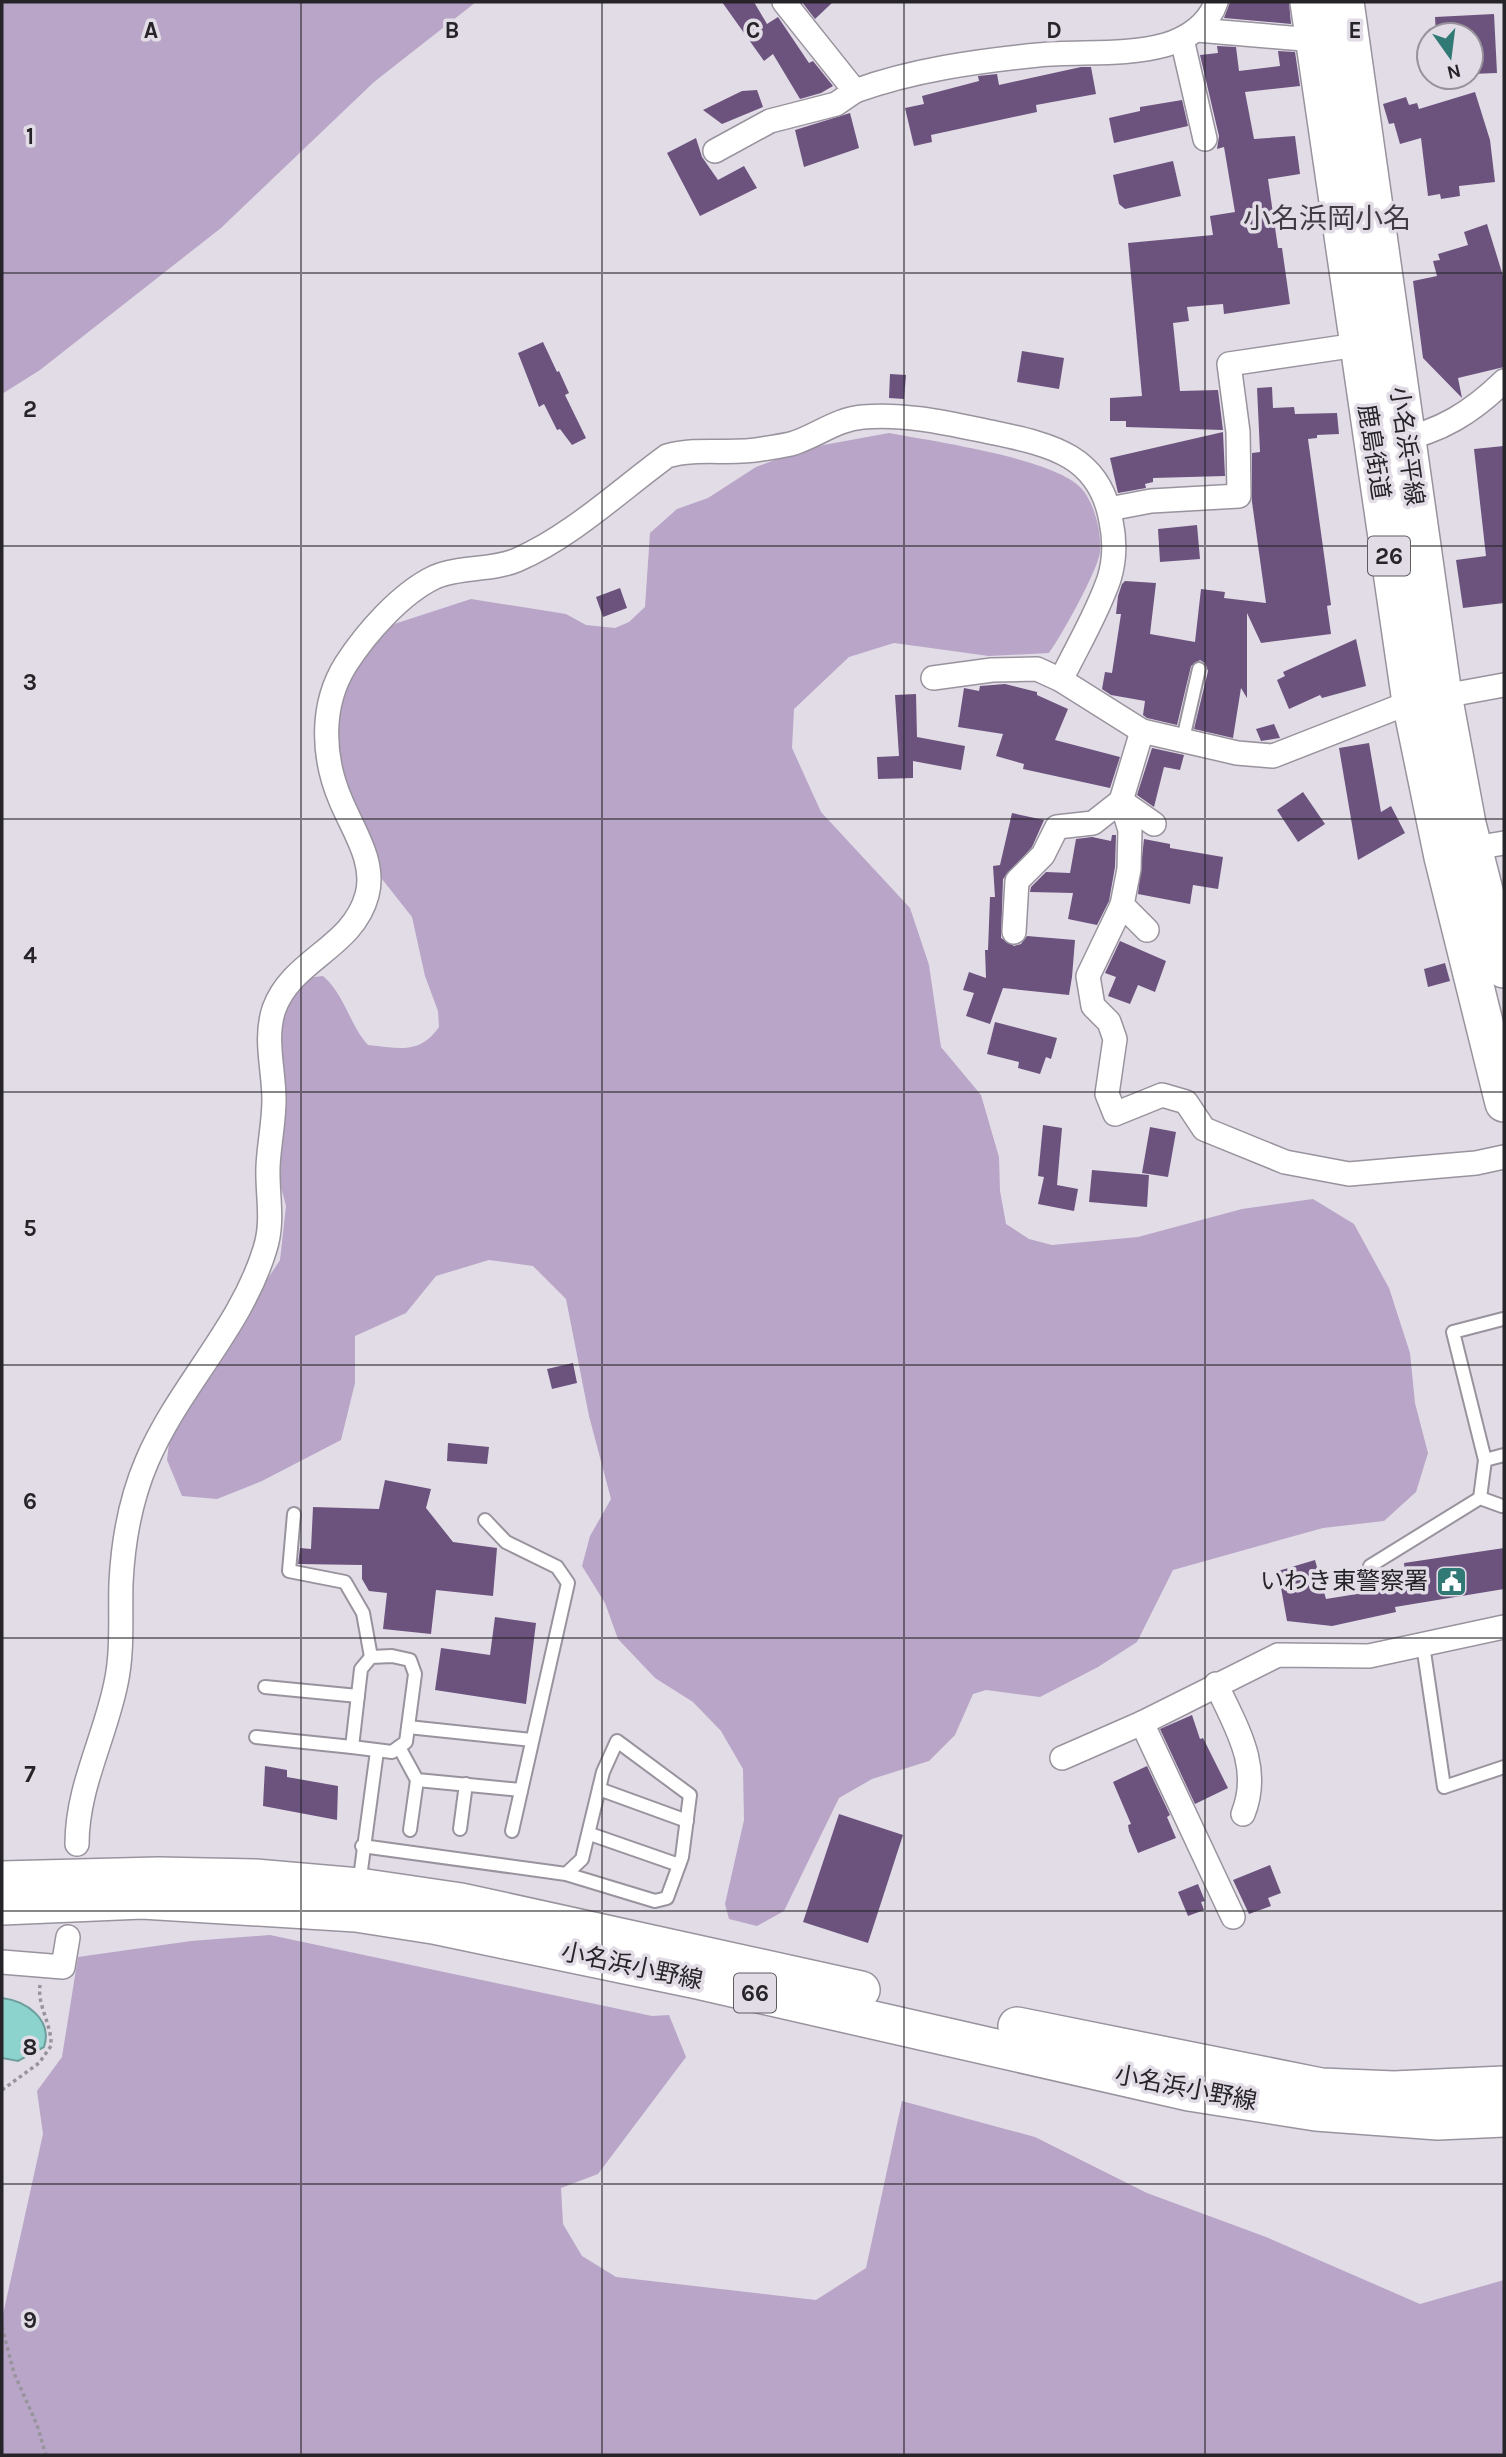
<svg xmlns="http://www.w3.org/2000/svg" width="1506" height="2457" viewBox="0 0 1506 2457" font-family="Karla,'Noto Sans JP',sans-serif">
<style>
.green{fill:#b8a5c7}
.water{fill:#8cd3cd;stroke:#6d9e9c;stroke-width:2}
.building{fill:#6b537e}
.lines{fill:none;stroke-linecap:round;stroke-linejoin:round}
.service-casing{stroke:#99939e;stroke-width:16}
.minor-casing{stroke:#99939e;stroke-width:26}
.primary-casing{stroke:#99939e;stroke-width:40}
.path{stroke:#98949c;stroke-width:3.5;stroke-dasharray:3.5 3.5;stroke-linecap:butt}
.service{stroke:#fff;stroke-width:12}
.minor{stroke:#fff;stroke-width:23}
.primary{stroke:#fff;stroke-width:37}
.grid{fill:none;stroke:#262428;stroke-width:2;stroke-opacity:0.55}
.labels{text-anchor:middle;stroke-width:7;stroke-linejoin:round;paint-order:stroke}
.shield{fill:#e2dce7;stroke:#5e5b61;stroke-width:2}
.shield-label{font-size:23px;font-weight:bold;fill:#262428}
.street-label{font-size:24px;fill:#262428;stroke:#e2dce7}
.poi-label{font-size:24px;fill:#262428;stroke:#e2dce7;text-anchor:end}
.quarter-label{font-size:28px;fill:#403b44;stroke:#e2dce7}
.grid-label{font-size:23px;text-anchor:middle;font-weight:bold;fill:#262428;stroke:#e2dce7;stroke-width:7;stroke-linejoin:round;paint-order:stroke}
</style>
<rect width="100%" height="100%" fill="#e2dce7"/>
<g class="green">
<path d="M2,2h474l-102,80 -153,146 -181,142 -38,24z"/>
<path d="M889,433c42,8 163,25 191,54 14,14 22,46 20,65 -2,18 -39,85 -51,101l-60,3 -95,-13 -45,14 -55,52 -2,39 29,64 89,96 19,57 12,82 40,48 18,62 1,34 6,33 23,15 23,6 86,-8 104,-28 71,-10 41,25 35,64 21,65 5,50 13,50 -12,39 -32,29 -61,7 -150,42 -36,72 -39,25 -58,30 -54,-7 -13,4 -18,41 -26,26 -57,18 -33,19 -55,113 -27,15 -28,-7 -4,-15 19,-84 -1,-51 -22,-38 -28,-29 -38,-24 -37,-39 -13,-36 -23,-37 8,-30 21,-37 -22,-83 -23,-117 -33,-33 -44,-6 -53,16 -30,37 -51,23v47l-14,57 -79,41 -45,18 -35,-3 -15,-36 4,-34 109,-166 6,-54 -9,-34v-129l11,-40 18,-25 17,-2c22,19 26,48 45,69 32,3 51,10 71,-18l-1,-16 -13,-35 -13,-59 -30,-38 -37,-87 -11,-59 7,-49 41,-56 89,-29 95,15 20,11 29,3 14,-6 16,-15 5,-74 27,-24 31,-11 48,-31 51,-19z"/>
<path d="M270,1935l382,81 17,-1 17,42 -88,117 -37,14 2,36 19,32 34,21 200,23 50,-32 36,-167 133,36 112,56 119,44 154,67 84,-24v175h-1502v-136l41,-185 -6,-43 25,-34 16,-100 113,-16z"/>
</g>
<path class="water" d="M2,1998c24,3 51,21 42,49l-26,14 -16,-3z"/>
<g class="building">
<path d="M722,2h32l13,22 11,-7 31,46 4,-2 20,25 -12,7 -21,6 -27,-45 -9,7z"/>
<path d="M802,2h31l-18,17z"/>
<path d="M1230,2h59l2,22 -67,-6z"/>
<path d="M1494,14l3,59 -26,1v-39h-35l-1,-18z"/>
<path d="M1217,46l19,1 3,24 41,-5 -2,-15 17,1 5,34 -55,6 9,47 41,-3 5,38 -32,5 10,69h4l8,56 -66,10 -1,-10 -36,3 2,14 -16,2 7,68 38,-1 5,40 -97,-3v-6h-16v-23l32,-2 -14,-153 85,-8 -3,-19 25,-4 -11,-65 -7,2 2,-13 -19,-81 18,-2z"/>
<path d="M1081,67h10l5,27 -60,11 1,7 -106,23 1,7 -18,4 -9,-38 19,-4 -2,-8 57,-15 -1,-5 19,-2 2,11z"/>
<path d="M757,90l6,17 -41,17 -19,-14 39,-19z"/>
<path d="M1475,92l15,48 5,42 -36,4 1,10 -19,3 -1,-5 -12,2 -7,-58 -21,6 -6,-21 -5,1 -6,-20 23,-7 3,8 8,-2 2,6z"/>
<path d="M1182,100l6,26 -74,17 -5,-25 31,-7v-4z"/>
<path d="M850,113l9,35 -55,19 -9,-37z"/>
<path d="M696,138l6,19 16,23 26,-14 13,22 -57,28 -33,-63z"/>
<path d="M1173,161l8,35 -56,13 -6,-5 -6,-29z"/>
<path d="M1487,224l17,55v88l-46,11 4,20 -39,-40 -10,-77 24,-5 -4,-15 7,-1 -2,-6 30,-9 -4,-13z"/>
<path d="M543,342l14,30 2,-1 10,22 -4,2 21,43 -14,7 -12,-16 -3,1 -13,-26 -5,3 -21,-54z"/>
<path d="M1022,351l42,7 -5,31 -42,-7z"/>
<path d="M890,374l16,1 -2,24 -15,-1z"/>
<path d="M1272,387l1,21 21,-1 1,7 42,-1 2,21 -22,1v3l-9,1 23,166 -4,1 4,28 -70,9 -14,-30v85l-6,-10 -8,50 -39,-9 14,-58 -3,-8 -5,-3 -9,6 -14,59 -30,-7 -4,-3 2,-14 -34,-6 -9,-6 3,-17 7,1 9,-59h-5l2,-18 4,-12 3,-3 31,2 -6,51 45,8 6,-53 24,3 -1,6 42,5 -14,-101v-49l8,-1 -3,-64z"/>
<path d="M1223,432l2,44 -72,2v4l-8,2 1,4 -28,5 -8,-35z"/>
<path d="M1504,446v157l-41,5 -7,-48 30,-4 -12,-107z"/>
<path d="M1197,525l3,34 -40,3 -2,-33z"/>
<path d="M620,588l7,20 -24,9 -7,-20z"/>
<path d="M1356,639l10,47 -44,12 -2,-3 -31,14 -12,-29 8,-4 -2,-4z"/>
<path d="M1005,684l32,8v3l31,14 -13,31 65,17 -10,31 -87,-19 1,-5 -28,-8 7,-22 -45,-7 6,-39 15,3 1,-5z"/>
<path d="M916,694l1,43 48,9 -4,24 -48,-9v17l-35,1 -1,-22 22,-1 -4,-61z"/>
<path d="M1274,724l6,14 -19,3 -5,-12z"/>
<path d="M1369,743l12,69 10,-6 14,27 -47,27 -19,-112z"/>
<path d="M1152,748l32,7 -4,15 -16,-3 -10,40 -17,-12z"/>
<path d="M1303,792l22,32 -27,18 -21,-32z"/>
<path d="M1012,813l32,7 -12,27 -29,32 -2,59 13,8 7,-2 6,-8 48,4 -3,37 -3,18 -66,-7 -13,36 -24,-8 8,-23 -11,-3 6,-18 17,6 -1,-28h3l2,-53h5l-2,-31 7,-1z"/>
<path d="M1112,835h4l-1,32 -6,34 -12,24 -29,-6 5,-26 -43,-1 1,-5 15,-15 24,1 6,-34 16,-2 19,4z"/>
<path d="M1144,839l26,5v4l53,9 -5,32 -25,-4 -3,19 -52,-10z"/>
<path d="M1120,941l46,20 -11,31 -17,-7 -8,19 -22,-8 8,-19 -11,-4z"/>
<path d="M1445,963l5,18 -22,6 -4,-18z"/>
<path d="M995,1022l62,16 -6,21 -5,-2 -6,17 -22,-6 1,-6 -32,-8z"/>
<path d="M1043,1125l19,3 -5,57 21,4 -4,22 -36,-7 6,-27 -6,-1z"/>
<path d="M1150,1127l26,5 -8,45 -26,-4z"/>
<path d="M1092,1170l57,5 -2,32 -58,-5z"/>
<path d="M573,1363l4,20 -25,6 -5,-20z"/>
<path d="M448,1443l41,4 -2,17 -40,-3z"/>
<path d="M385,1480l46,9 -5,19 27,34 44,6 -4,48 -57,-6 -5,44 -48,-5 4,-36 -18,-2 -7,-12v-14l-64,-1 2,-16 11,1 2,-42 66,2z"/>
<path d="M1504,1548v41l-109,18 1,5 -64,14 -45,-5 -9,-50 37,-11 11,39 74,-12 -3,-14 8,-2 -1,-8z"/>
<path d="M495,1617l41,6 -10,81 -91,-14 6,-42 49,7z"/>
<path d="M1192,1715l8,24 3,-1 25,50 -33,16 -35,-75z"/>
<path d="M265,1766l22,4v7l51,9 -1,34 -74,-14z"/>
<path d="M1147,1766l23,49 -3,2 9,21 -38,15 -9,-22 -1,-6 3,-1 -18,-42z"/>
<path d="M839,1814l64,21 -35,108 -65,-21z"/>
<path d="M1270,1865l11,28 -13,5 3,8 -22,8 -16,-34z"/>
<path d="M1198,1884l7,17 -4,1 3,8 -16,6 -10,-24z"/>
</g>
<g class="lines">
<defs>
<g id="service">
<path d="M1183,739l16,-70"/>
<path d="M1503,1319l-50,13 32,128 19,-5"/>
<path d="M1480,1498l5,-38"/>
<path d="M294,1514l-5,57 56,11 18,31 8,44"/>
<path d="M485,1520l21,22 51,25 11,16 -56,248"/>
<path d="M1370,1566l110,-68 22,8"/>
<path d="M1423,1645l21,142 60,-20"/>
<path d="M392,1656l18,4 5,14 -9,68 -14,10 -40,-5 9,-78 10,-12z"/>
<path d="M265,1687l93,9"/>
<path d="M408,1727l124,13"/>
<path d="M256,1737l96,10"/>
<path d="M399,1747l18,33 104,10"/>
<path d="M599,1789l88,32"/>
<path d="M460,1829l6,-45"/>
<path d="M410,1830l7,-50"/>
<path d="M590,1834l89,31"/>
<path d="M362,1846l204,28 16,-15 21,-87 14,-31 73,54 -8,62 -15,41 -12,3 -89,-27"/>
<path d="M359,1885l18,-134"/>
</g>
<g id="minor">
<path d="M784,2l71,89c58,-21 122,-30 183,-36 41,-4 87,1 127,-10 22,-6 44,-21 51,-43"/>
<path d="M1197,30l118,10 11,-3"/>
<path d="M1182,39l23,100"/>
<path d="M715,151l55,-30 66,-17 19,-13"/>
<path d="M1396,440c44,-7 77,-29 108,-59"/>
<path d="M1109,509l42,-8 88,-5 -1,-64 -9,-68 128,-19"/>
<path d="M933,678l59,-8 45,-1 24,11 81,51 95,22 36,3 138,-54 93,-17"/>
<path d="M1142,731l-21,70 9,29 -1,39 -7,36 -34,71 5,30 16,16 6,17 -8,55 8,20 47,-19 24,7 18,27 81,33 64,12 127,-11 28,-6"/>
<path d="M1463,850l41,-7"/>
<path d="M1122,905l25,25"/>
<path d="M1014,932l3,-51 26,-26 14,-28 36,-4 28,-22 33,23"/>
<path d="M1216,1684c20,43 46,83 27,130"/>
<path d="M1142,1723l91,194"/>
<path d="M1062,1758l80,-35 136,-68 91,1 135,-29"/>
<path d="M77,1844c0,-57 28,-106 39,-161 7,-32 4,-68 5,-100 2,-41 10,-85 26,-122 32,-75 94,-133 118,-212 9,-28 2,-54 3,-82 1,-23 6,-45 6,-67 0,-31 -10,-61 0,-91 18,-50 79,-61 93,-114 9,-33 -14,-65 -26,-94 -19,-44 -21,-96 5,-137 20,-31 55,-71 89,-87 25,-11 56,-6 82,-17 55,-24 102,-69 150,-104 31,-9 64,-1 95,-7 11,-2 22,-3 32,-6 24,-8 43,-24 69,-26 44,-4 88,7 132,16 57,12 105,23 116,88 4,19 4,39 -2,58 -12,35 -32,68 -48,101"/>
<path d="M2,1962l61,5 5,-30"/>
</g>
<g id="primary">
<path d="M1309,2l102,700 32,155 61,246"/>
<path d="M1345,2l98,693 24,129 37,145"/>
<path d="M2,1880l156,-4 97,2 104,9 102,15 400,88"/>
<path d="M2,1906l140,-6 214,13 77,12 264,55 492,112 127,20 122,9 66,-3"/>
<path d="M1017,2026l304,61 73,3 110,-5"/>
</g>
</defs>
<use href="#service" class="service-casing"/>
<use href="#minor" class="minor-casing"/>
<use href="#primary" class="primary-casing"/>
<g class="path">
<path d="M2,2090l37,-27 12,-17c1,-22 -14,-40 -11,-61"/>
<path d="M2,2327l12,46 23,52 9,30"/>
</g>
<use href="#service" class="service"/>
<use href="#minor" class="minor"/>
<use href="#primary" class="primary"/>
</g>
<path class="grid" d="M301,2v2453M602,2v2453M904,2v2453M1205,2v2453M2,273h1502M2,546h1502M2,819h1502M2,1092h1502M2,1365h1502M2,1638h1502M2,1911h1502M2,2184h1502"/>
<defs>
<symbol id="civic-square" viewBox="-11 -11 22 22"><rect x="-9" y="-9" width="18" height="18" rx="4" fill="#317974" stroke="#e2dce7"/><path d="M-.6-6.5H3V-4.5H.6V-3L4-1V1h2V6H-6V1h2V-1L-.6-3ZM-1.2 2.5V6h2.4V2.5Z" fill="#fff"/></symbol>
</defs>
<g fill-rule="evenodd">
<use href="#civic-square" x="1434" y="1564" width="35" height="35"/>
</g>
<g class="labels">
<g class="shield">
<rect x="1368" y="536.5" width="42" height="39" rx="5"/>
<rect x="734" y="1973.5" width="42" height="39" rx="5"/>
</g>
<g class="shield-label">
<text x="1389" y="564">26</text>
<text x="755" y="2001">66</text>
</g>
<g class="street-label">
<text transform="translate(1407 446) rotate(82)" y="8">小名浜平線</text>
<text transform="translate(1374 452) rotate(81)" y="8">鹿島街道</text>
<text transform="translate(632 1966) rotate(12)" y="8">小名浜小野線</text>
<text transform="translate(1186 2088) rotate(11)" y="8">小名浜小野線</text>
</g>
<g class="poi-label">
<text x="1428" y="1589">いわき東警察署</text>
</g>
<g class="quarter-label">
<text x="1327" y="228">小名浜岡小名</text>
</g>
</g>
<g class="grid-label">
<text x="151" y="38">A</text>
<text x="452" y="38">B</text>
<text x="753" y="38">C</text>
<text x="1054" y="38">D</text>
<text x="1355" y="38">E</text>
<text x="30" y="144">1</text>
<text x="30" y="417">2</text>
<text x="30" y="690">3</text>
<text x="30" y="963">4</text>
<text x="30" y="1236">5</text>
<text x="30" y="1509">6</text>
<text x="30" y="1782">7</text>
<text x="30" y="2055">8</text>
<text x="30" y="2328">9</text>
</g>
<rect width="1506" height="2457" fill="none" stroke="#262428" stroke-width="7"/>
<g transform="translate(1450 56) rotate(166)"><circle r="33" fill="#e2dce7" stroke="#97929b" stroke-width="2"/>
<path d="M0-5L12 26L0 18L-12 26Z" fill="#317974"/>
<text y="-10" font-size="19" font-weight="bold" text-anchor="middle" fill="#262428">N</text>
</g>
</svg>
